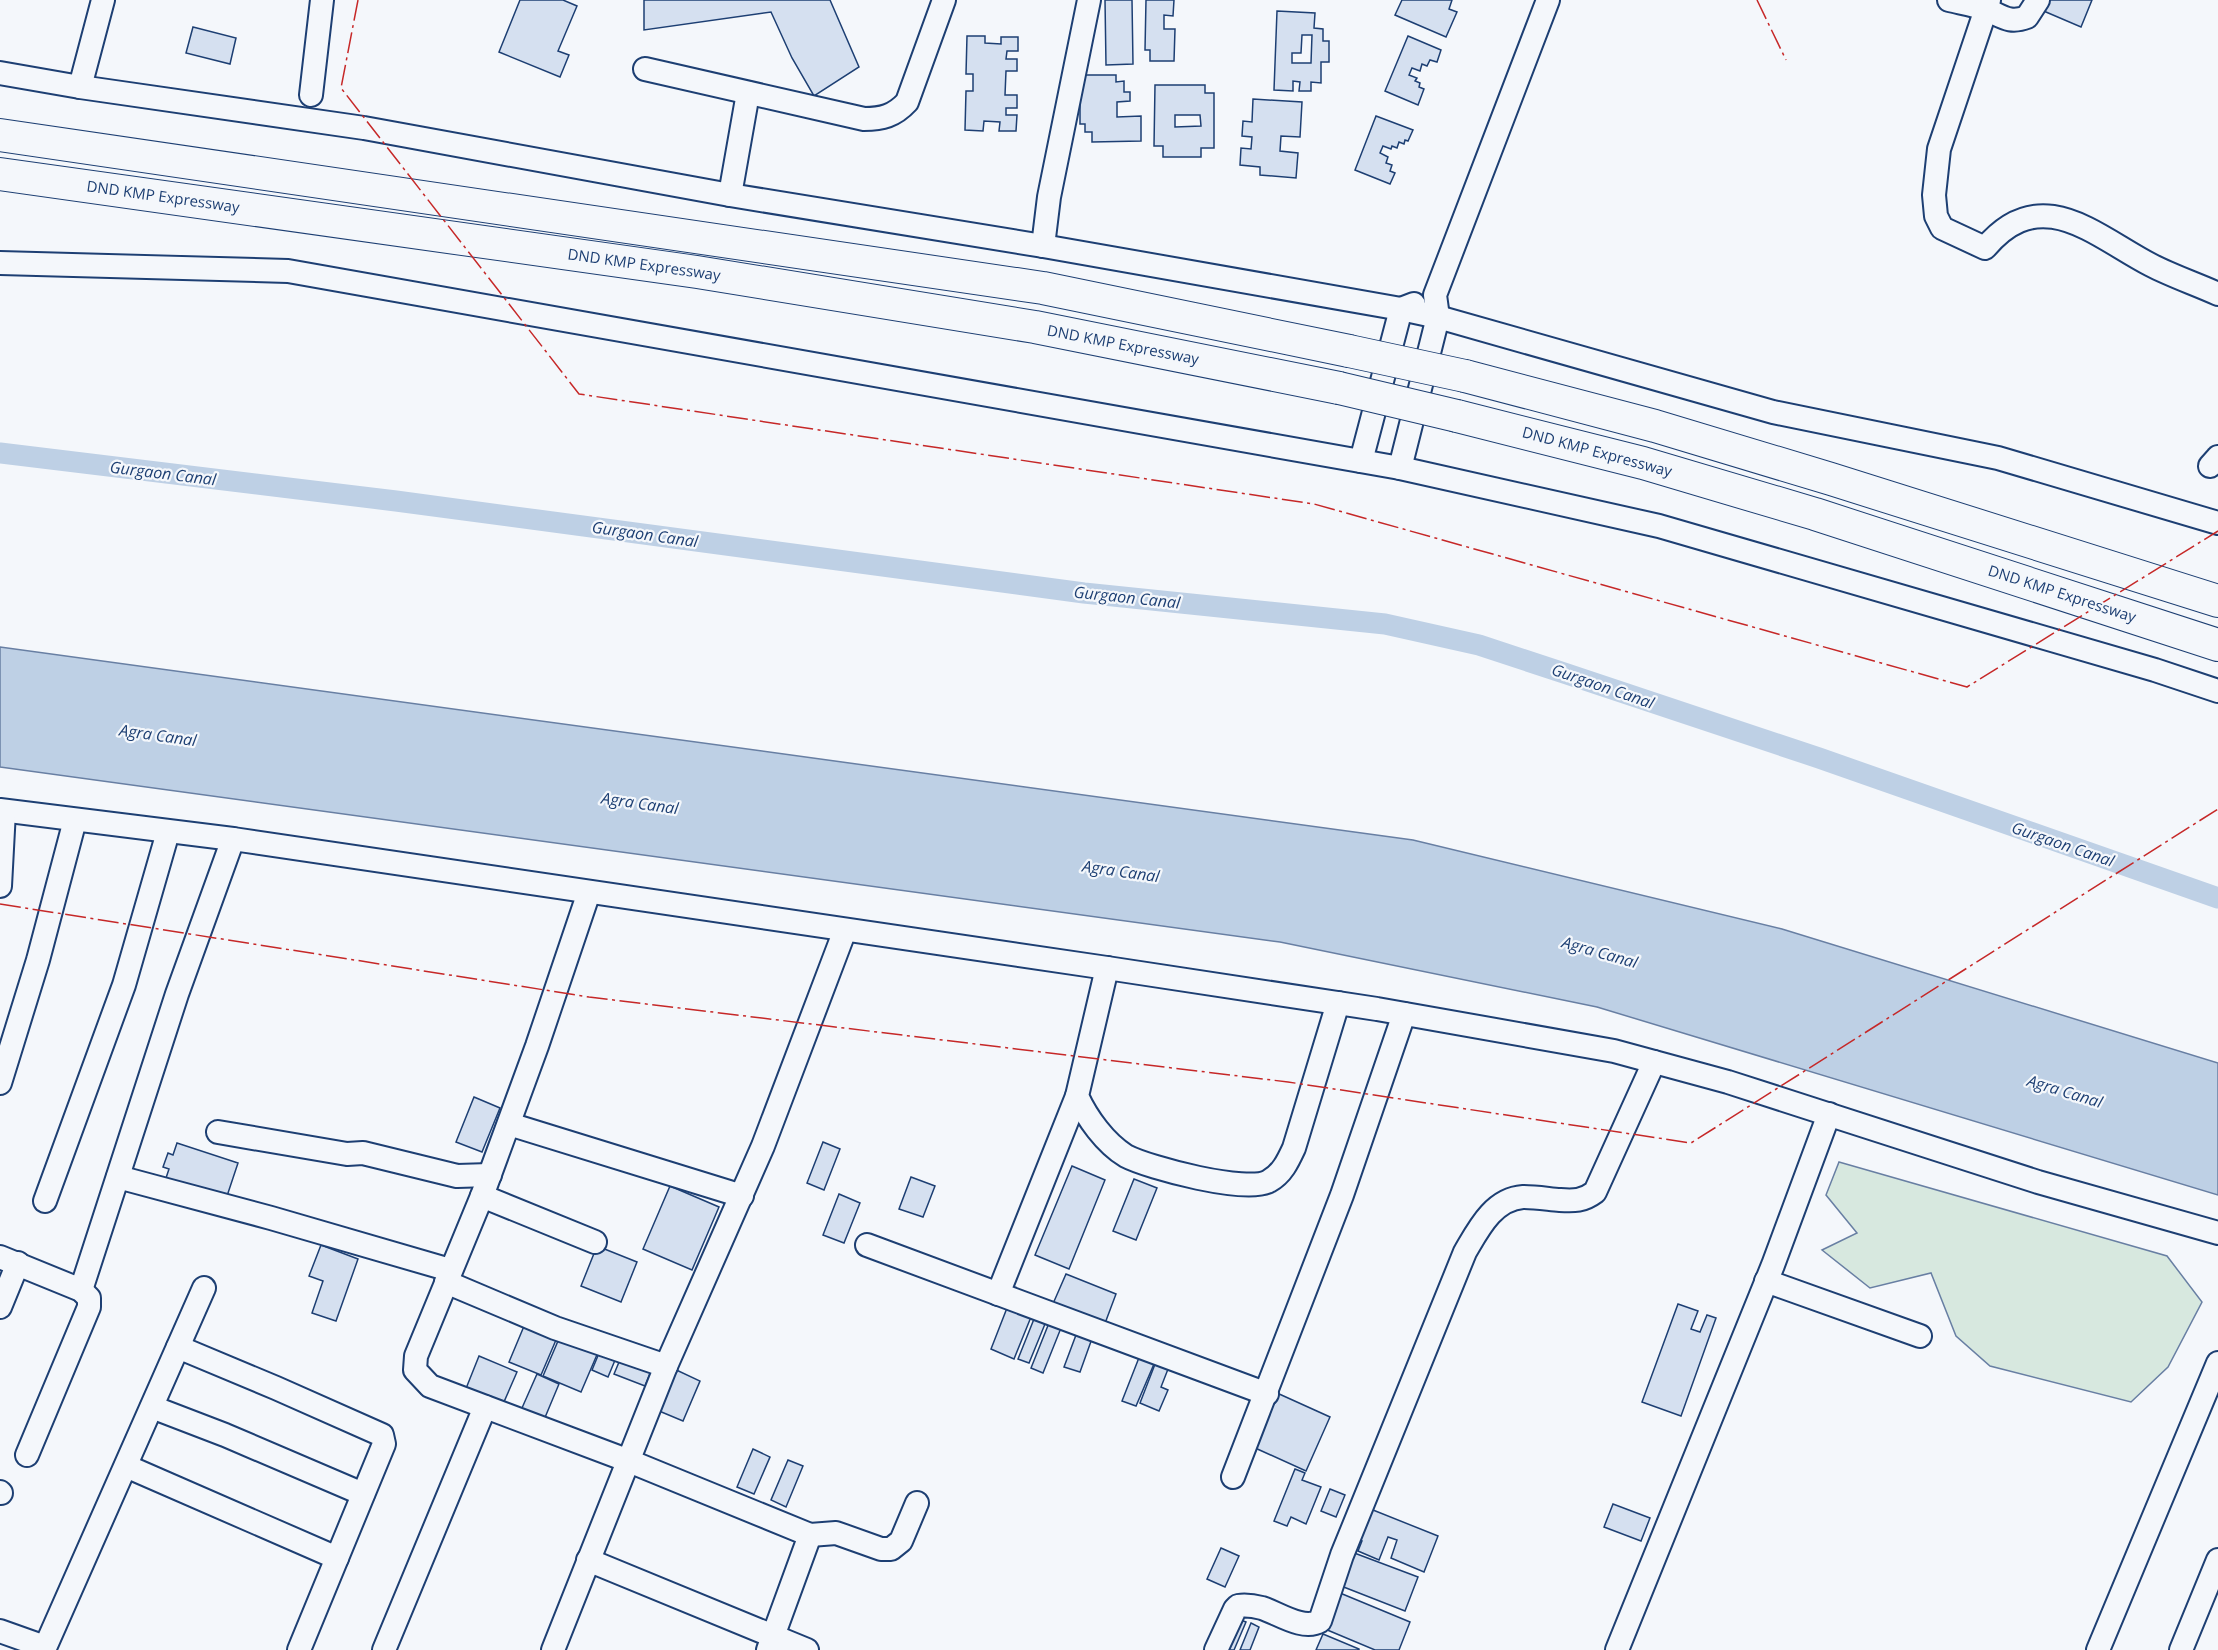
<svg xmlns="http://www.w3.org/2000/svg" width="2218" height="1650" viewBox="0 0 2218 1650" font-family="'Open Sans',sans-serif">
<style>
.green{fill:#d7e8df;stroke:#687fa3;stroke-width:1.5}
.water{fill:#bed0e5;stroke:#687fa3;stroke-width:1.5}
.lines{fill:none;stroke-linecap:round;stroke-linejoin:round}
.canal{stroke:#bed0e5;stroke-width:21}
.building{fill:#d5e0f0;stroke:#1d3f73;stroke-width:1.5;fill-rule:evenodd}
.minor-casing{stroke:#1d3f73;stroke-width:26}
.highway-casing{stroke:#1d3f73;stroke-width:34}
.minor{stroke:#f4f7fb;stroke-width:22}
.highway{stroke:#f4f7fb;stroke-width:32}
.highway-bridge-casing{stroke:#1d3f73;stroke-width:34;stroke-linecap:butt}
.highway-bridge{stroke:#f4f7fb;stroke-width:32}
.power{stroke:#c62828;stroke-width:1.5;stroke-dasharray:21 4.5 3 4.5;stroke-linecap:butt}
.labels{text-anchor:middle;stroke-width:4.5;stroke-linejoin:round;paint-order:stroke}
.street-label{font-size:15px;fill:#1d3f73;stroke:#f4f7fb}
.water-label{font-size:16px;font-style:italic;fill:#1d3f73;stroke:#f4f7fb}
</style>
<rect width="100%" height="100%" fill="#f4f7fb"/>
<path class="green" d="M1839,1162l328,94 35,46 -34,65 -37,35 -141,-36 -34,-30 -25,-63 -61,15 -48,-38 35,-17 -31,-38z"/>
<path class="water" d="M0,647l1413,193 369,89 436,134v132l-621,-188 -317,-65 -1280,-175z"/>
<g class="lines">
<path class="canal" d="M0,453l396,48 688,92 301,31 94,21 88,29 252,84 399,140"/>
</g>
<g class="building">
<path d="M520,0h43l14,6 -19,45 11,4 -9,22 -61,-25z"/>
<path d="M644,0h186l29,67 -45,29 -22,-38 -21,-46 -127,18z"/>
<path d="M1105,0h27l1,64 -27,1z"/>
<path d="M1146,0h28l-1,16 -9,-1v14h11l-1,32h-24v-11h-5z"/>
<path d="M1402,0h50l-3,9 8,3 -11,25 -51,-22z"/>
<path d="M2043,0h49l-11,27 -42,-18z"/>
<path d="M1277,11l38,2 -1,15 9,1v12h6v21h-8v21l-10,-1v9h-12l1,-9 -7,-1v10l-19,-1zM1302,35h10l-1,28h-19v-10h9z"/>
<path d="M193,27l43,11 -6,26 -44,-11z"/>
<path d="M967,36h18v7l16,1v-7h17v14h-11l-1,8h11v12h-11l-1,24h12v13h-11v7h11l-1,16h-17l1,-9 -16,-1 -1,10 -18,-1 1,-39h7v-17h-7z"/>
<path d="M1408,36l33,14 -4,12 -7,-2 -3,6 -5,-2 -2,7 -8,-3 -3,7 8,3 -2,3 5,2 -1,4 5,2 -6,16 -33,-14z"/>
<path d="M1080,75h36v7l8,-1v11h6v9l-13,1v15l24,-1v25l-49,1v-10h-7v-8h-5z"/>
<path d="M1155,85h50v8h9v55h-13v9h-38v-11h-9zM1175,115h25l1,11 -26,1z"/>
<path d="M1253,99l49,3 -2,35 -19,-1 -1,15 18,2 -2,25 -36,-3v-8l-20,-2 1,-17 10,1 1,-12 -10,-1 1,-15 9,1z"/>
<path d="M1376,116l37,14 -5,11 -3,-1 -1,4 -5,-2 -2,6 -5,-2 -1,3 -8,-3 -3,7 8,4 -2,6 6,2 -2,6 5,2 -5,11 -35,-14z"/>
<path d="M474,1097l26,11 -18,44 -26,-10z"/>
<path d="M823,1142l17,7 -16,41 -17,-7z"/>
<path d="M177,1143l61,20 -12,36 -60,-21 3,-9 -6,-2 5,-14 5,2z"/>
<path d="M1072,1166l33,14 -36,89 -34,-14z"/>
<path d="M911,1177l24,9 -12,31 -24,-8z"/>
<path d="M1134,1179l23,9 -21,52 -23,-9z"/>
<path d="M670,1186l49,21 -27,63 -49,-21z"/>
<path d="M839,1194l21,9 -16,40 -21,-8z"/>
<path d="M321,1245l37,14 -22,62 -24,-8 11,-32 -14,-5z"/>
<path d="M597,1246l40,16 -16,40 -40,-16z"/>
<path d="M1066,1274l50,20 -12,32 -52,-20z"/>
<path d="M1678,1304l20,7 -7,18 9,3 7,-17 9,3 -35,98 -39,-14z"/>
<path d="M1007,1308l24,9 -17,42 -23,-10z"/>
<path d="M527,1319l32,14 -18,42 -32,-13z"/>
<path d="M1034,1319l11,5 -16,39 -11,-4z"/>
<path d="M1049,1323l12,5 -18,45 -12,-5z"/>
<path d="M1079,1327l15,6 -14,39 -16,-5z"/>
<path d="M561,1334l38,16 -18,42 -38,-16z"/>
<path d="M602,1346l16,7 -10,24 -16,-7z"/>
<path d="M1142,1350l15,7 -21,49 -14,-5z"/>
<path d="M622,1355l31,11 -8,20 -31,-12z"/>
<path d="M479,1356l38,16 -17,39 -37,-15z"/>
<path d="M1157,1359l13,5 -9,23 7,3 -9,21 -19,-8z"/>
<path d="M670,1367l30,14 -17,40 -31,-13z"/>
<path d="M537,1374l22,10 -18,43 -23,-10z"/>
<path d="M1277,1393l53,24 -24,54 -53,-24z"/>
<path d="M753,1449l17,8 -16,37 -17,-7z"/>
<path d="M788,1460l15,6 -17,41 -15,-7z"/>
<path d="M1295,1469l10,4 -3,7 19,7 -15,37 -15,-7 -4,9 -13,-5z"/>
<path d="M1330,1489l15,6 -9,22 -15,-6z"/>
<path d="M1613,1504l37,14 -9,23 -37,-14z"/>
<path d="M1363,1506l75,30 -14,36 -33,-14 6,-18 -9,-3 -9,23 -21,-9 4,-10 -11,-5z"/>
<path d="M1221,1548l18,8 -14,31 -18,-8z"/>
<path d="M1349,1551l69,26 -13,34 -69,-27z"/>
<path d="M1340,1593l70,29 -11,28h-24l-50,-21z"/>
<path d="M1235,1618l11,4 -12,28h-11z"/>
<path d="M1251,1623l8,4 -9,23h-10z"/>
<path d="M1323,1634l36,15v1h-43z"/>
</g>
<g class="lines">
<defs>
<g id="minor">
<path d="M1949,0c12,3 26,5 38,10 15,6 22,14 40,7l11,-17"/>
<path d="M1989,0l-50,149 -5,46 2,21 6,12 43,20c56,-67 110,-12 166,17 21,11 45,19 67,29"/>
<path d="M645,69l219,50c18,0 30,-3 43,-17l37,-102"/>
<path d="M0,73l80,14 284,41 366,67 313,51 358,63 37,8 335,95 225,46 220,65"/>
<path d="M80,87l23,-87"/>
<path d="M311,95l11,-95"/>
<path d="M730,195l18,-102"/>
<path d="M1043,246l6,-49 40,-197"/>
<path d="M0,263l288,8 1112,197 259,58 496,144 63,21"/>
<path d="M1361,461l40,-152 13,-5"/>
<path d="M2210,466l8,-9"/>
<path d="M1400,468l38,-151 -3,-22 113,-295"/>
<path d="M0,810l233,29 874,129 270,41 237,42 114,31 310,100 180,51"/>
<path d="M0,886l4,-75"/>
<path d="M589,892l-52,154 -55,150 -66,160 -1,14 15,16 199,75 181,74 -42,115"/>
<path d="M1107,968l-30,128c10,22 28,47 49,60 23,12 122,38 143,25 13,-7 19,-20 25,-33l44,-145"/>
<path d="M0,1083l38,-123 37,-140"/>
<path d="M509,1124l233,72"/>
<path d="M218,1132l129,22 16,-1 94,23 33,-1"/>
<path d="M118,1177l153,41 179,52"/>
<path d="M482,1196l113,46"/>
<path d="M45,1201l79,-216 44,-153"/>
<path d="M867,1245l400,149"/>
<path d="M0,1257l81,33 8,8v9l-62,148"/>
<path d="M1766,1281l154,55"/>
<path d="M446,1282l109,46 111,38"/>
<path d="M81,1290l96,-296 56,-155"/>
<path d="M998,1294l79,-198"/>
<path d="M0,1307l18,-44"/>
<path d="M178,1347l98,41 106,47 2,9 -85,206"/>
<path d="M152,1407l73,28 138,59"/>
<path d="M126,1466l211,92"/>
<path d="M1233,1477l109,-282 62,-181"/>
<path d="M0,1492l1,1"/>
<path d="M810,1535l26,-2 45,16h10l10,-8 16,-38"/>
<path d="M588,1560l219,90"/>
<path d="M0,1631l45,16"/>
<path d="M44,1650l160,-362"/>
<path d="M384,1650l101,-243"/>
<path d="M553,1650l113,-284 97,-220 82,-216"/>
<path d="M1216,1650l19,-41 3,-3c7,-1 16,0 24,2 16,5 41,23 58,13l22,-66 123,-303c13,-22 28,-53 58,-55 12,0 25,2 37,3 14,1 23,1 35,-8l59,-130"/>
<path d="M1617,1650l156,-385 56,-151"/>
<path d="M2098,1650l120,-287"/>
<path d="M2181,1650l37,-90"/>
</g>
<g id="highway">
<path d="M0,135l1043,153 306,63"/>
<path d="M0,174l697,98 338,55 304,61"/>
<path d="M1465,376l190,50 176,53 387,122"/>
<path d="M1457,416l186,47 172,51 403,131"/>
</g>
</defs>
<use href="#minor" class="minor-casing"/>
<use href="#highway" class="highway-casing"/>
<use href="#minor" class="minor"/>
<use href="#highway" class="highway"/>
<defs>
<g id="highway-bridge">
<path d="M1349,351l116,25"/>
<path d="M1339,388l118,28"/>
</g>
</defs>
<use href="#highway-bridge" class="highway-bridge-casing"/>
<use href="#highway-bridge" class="highway-bridge"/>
<g class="power">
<path d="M358,0l-17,88 238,306 735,110 653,183 251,-156"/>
<path d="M1757,0l29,60"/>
<path d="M0,904l589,93 699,85 403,61 527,-334"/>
</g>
</g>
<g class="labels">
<g class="street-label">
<text transform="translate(163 197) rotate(8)" y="5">DND KMP Expressway</text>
<text transform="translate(644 265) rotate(8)" y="5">DND KMP Expressway</text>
<text transform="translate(1123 345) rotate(11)" y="5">DND KMP Expressway</text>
<text transform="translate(1597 452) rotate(15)" y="5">DND KMP Expressway</text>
<text transform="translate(2062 594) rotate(18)" y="5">DND KMP Expressway</text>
</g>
<g class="water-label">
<text transform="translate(163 473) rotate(7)" y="6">Gurgaon Canal</text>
<text transform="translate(645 534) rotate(8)" y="6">Gurgaon Canal</text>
<text transform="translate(1127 597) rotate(6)" y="6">Gurgaon Canal</text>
<text transform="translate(1603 686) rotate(19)" y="6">Gurgaon Canal</text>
<text transform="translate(158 735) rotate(8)" y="6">Agra Canal</text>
<text transform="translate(640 803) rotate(8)" y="6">Agra Canal</text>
<text transform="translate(2063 844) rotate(19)" y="6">Gurgaon Canal</text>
<text transform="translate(1121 871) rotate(8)" y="6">Agra Canal</text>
<text transform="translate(1600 952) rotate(16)" y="6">Agra Canal</text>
<text transform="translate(2065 1091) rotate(17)" y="6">Agra Canal</text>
</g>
</g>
</svg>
